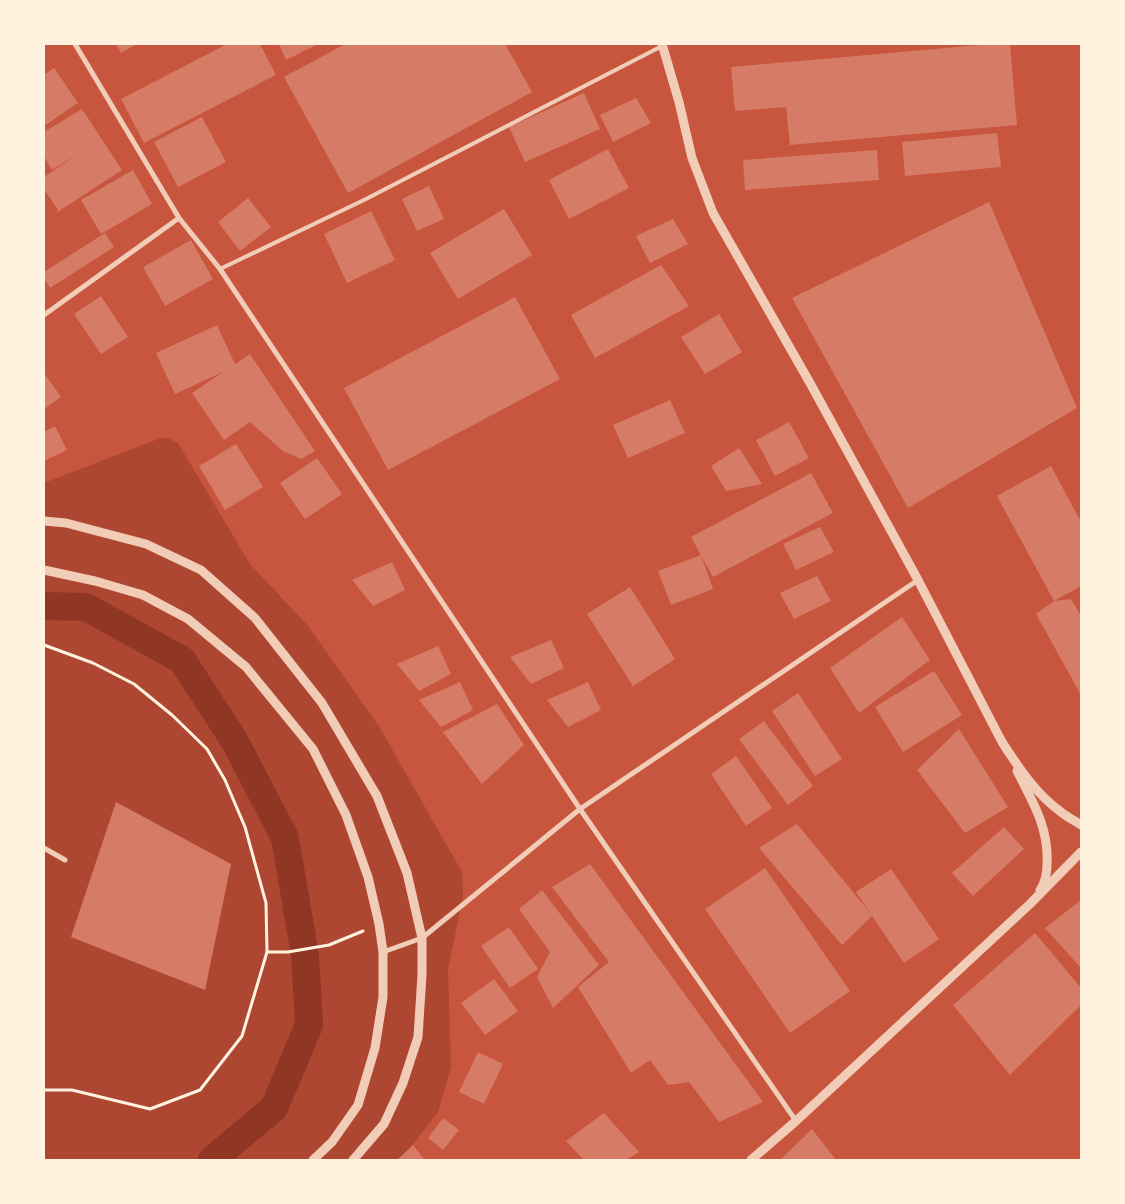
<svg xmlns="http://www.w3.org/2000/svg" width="1125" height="1204" viewBox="0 0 1125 1204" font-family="Quicksand,sans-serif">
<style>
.green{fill:#ae4732}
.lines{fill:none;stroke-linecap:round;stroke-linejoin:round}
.canal{stroke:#8f3625;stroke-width:28}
.building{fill:#d67c66}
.path{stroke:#fff3e0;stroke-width:3}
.service{stroke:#f1ccb7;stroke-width:4}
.minor{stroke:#f1ccb7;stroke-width:5}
.tertiary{stroke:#f1ccb7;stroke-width:9}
</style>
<rect width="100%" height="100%" fill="#c8553d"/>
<path class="green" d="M168,438l10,5 72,121 59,63 71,101 82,144 1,24 -15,73 3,98 -13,45 -37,48h-357v-677l114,-44z"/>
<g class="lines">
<path class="canal" d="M44,606l42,1 96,53 52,80 51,98 20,117 4,70 -35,83 -62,52"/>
</g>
<g class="building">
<path d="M116,44h21l-16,9z"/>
<path d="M227,44h33l16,31 -132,68 -23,-44z"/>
<path d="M279,44h39l-32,16z"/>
<path d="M345,44h160l27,48 -184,101 -64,-116z"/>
<path d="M992,44h18l7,81 -227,20 -4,-38 -51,4 -4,-44z"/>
<path d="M54,68l24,35 -34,23v-51z"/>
<path d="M584,93l16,36 -75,33 -16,-35z"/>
<path d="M636,98l15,25 -38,19 -13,-27z"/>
<path d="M82,109l40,61 -66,43 2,-3 -14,-21v-12l34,-23 -26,16 -8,-14v-24z"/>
<path d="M202,117l24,45 -48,25 -24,-45z"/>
<path d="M997,133l4,34 -96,9 -3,-34z"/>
<path d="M608,149l21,39 -60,31 -20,-39z"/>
<path d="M877,150l2,30 -134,10 -2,-30z"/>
<path d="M133,170l19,34 -51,30 -20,-34z"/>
<path d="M429,186l15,33 -27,12 -15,-32z"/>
<path d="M248,198l23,29 -31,24 -22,-29z"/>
<path d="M989,202l88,206 -169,100 -116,-210z"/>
<path d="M504,209l28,46 -74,44 -28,-46z"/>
<path d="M371,211l24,49 -48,23 -23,-49z"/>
<path d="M673,219l15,25 -38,19 -14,-27z"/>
<path d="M105,233l9,14 -64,41 -6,-10v-6z"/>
<path d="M191,240l22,39 -48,27 -22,-39z"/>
<path d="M661,265l28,41 -94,52 -24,-43z"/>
<path d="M101,296l27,41 -27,17 -27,-40z"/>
<path d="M515,297l45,82 -172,91 -44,-82z"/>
<path d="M719,314l23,38 -37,22 -24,-37z"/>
<path d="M217,325l18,39 15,-10 65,97 -14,8 -18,-8 -33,-29 -26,18 -32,-47 31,-21 -48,22 -19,-41z"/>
<path d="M44,373l17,24 -17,12z"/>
<path d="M670,400l15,33 -57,25 -15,-33z"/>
<path d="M789,422l20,36 -34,18 -19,-36z"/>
<path d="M55,426l12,24 -23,11v-29z"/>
<path d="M236,444l27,43 -38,23 -26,-44z"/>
<path d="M739,448l23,36 -36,7 -15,-25z"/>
<path d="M317,458l25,36 -37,25 -25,-36z"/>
<path d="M1051,466l30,56v64l-27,15 17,-2 10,17v79l-45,-81 18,-13 -57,-105z"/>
<path d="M811,473l22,40 -120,64 -22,-40z"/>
<path d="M820,527l14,25 -38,18 -13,-26z"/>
<path d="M701,555l12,34 -42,16 -13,-34z"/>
<path d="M392,562l13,28 -32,16 -21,-26z"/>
<path d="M817,576l14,25 -37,18 -14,-26z"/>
<path d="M630,587l45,72 -42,27 -46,-72z"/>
<path d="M902,617l28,43 -71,53 -29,-45z"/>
<path d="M551,640l13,28 -33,16 -21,-27z"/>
<path d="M438,646l13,28 -32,17 -22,-27z"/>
<path d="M934,671l28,44 -59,37 -28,-45z"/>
<path d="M460,682l13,28 -32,17 -22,-27z"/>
<path d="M588,682l13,28 -33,17 -21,-27z"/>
<path d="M798,693l44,66 -27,17 -43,-65z"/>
<path d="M497,704l27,41 -42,39 -39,-52z"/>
<path d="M764,721l49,65 -25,19 -49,-66z"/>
<path d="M959,729l49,78 -43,26 -48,-63z"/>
<path d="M736,756l36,52 -26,18 -35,-52z"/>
<path d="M116,802l115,62 -26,126 -134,-53z"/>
<path d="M797,824l74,90 -15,-22 35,-23 48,70 -35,24 -32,-47 -30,29 -83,-97z"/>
<path d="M1004,827l20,22 -51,47 -21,-23z"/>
<path d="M590,864l173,238 -44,20 -30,-40 -21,3 -18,-25 -19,13 -53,-86 31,-25 -57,-75z"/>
<path d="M765,868l85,123 -60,42 -85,-124z"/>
<path d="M542,890l57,75 -46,43 -16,-31 13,-25 -31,-43z"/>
<path d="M1081,900v68l-36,-40z"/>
<path d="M509,927l29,42 -28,19 -29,-42z"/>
<path d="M1035,933l46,55v17l-71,70 -57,-70z"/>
<path d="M494,979l24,32 -33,24 -24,-32z"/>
<path d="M478,1052l25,12 -19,40 -25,-12z"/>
<path d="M604,1113l35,39 -13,8h-42l-18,-19z"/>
<path d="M443,1118l16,12 -16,20 -15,-12z"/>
<path d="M812,1129l24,31h-56z"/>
<path d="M413,1145l12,15h-28z"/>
</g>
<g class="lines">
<g class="path">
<path d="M44,645l49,18 41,21 38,31 35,34 18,31 20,47 21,76 1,49 -25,84 -42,54 -50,19 -78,-19h-28"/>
<path d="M267,952h21l41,-7 34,-14"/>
</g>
<path class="service" d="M220,269l146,-70 296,-153"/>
<g class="minor">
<path d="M75,44l104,174 41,51 360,540 216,312"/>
<path d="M44,315l135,-97"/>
<path d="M44,848l21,12"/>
<path d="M383,952l39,-14 158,-129 338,-229"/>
</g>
<g class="tertiary">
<path d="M662,44l17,58 13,56 21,55 97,170 108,197 84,162c16,25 35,53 59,70 6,5 14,9 20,13"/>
<path d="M44,521l22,2 80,21 55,26 54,48 67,85 55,93 30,77 15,65v37l-4,62 -15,46 -19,41 -31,36"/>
<path d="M44,570l51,11 48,14 45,24 58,48 67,82 33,66 22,62 11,47 4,28v45l-8,51 -17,57 -26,37 -19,18"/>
<path d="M1017,771c16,31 32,57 30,93 0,9 -2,19 -7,26"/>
<path d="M751,1160l45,-39 234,-217 51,-52"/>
</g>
</g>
<rect width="1125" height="1204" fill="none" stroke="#fff3e0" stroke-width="90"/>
</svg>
